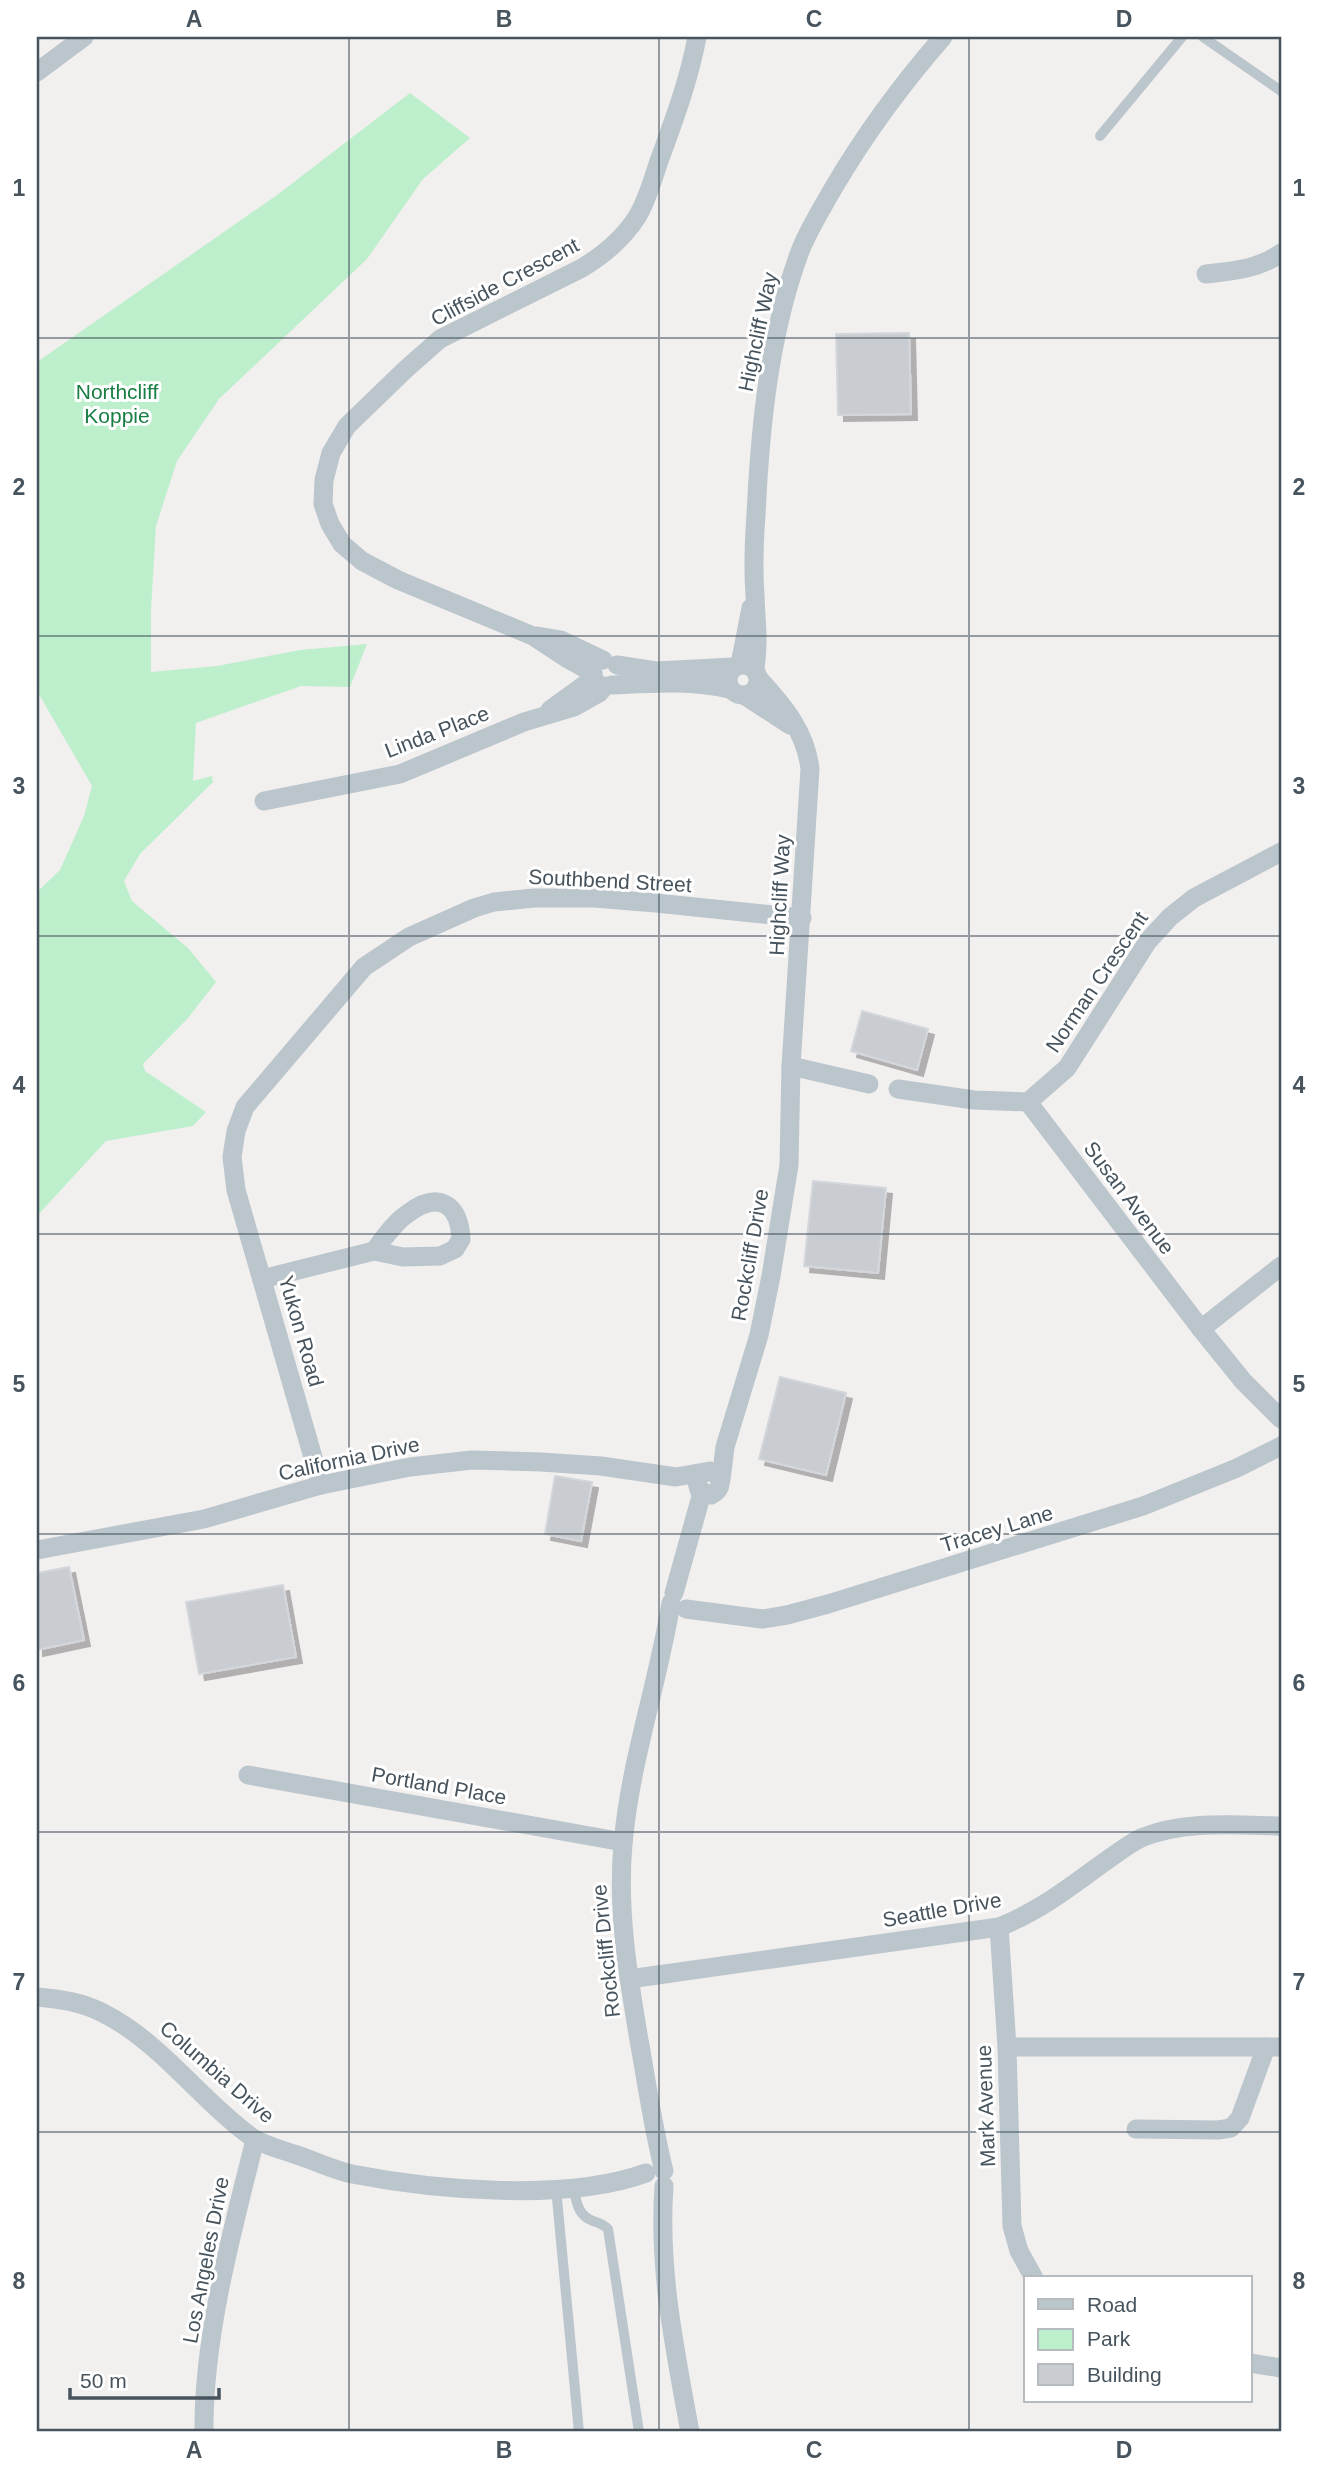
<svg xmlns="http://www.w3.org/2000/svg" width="1318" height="2469" viewBox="0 0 1318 2469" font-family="Arial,sans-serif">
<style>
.green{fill:#beefcd}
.building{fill:#c9cdd2;stroke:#d3d6db;stroke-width:2;filter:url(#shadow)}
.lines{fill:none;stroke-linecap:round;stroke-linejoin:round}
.lane{stroke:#bbc5cc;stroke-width:10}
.street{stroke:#bbc5cc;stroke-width:19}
.grid{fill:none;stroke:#47545d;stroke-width:2;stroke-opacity:0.55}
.labels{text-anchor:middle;stroke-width:6;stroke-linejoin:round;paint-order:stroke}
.street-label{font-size:21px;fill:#47545d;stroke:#fff}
.park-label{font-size:21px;fill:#187e43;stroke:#fff}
.neatline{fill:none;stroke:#47545d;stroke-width:2.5}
.grid-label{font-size:23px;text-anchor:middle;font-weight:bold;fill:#47545d}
</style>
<defs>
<filter id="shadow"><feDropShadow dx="6" dy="6" stdDeviation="0" flood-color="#0004"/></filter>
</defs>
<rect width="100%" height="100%" fill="#f2efef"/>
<path class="green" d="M410,93l60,45 -47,41 -56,80 -148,140 -42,62 -21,65 -5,84v62l66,-6 83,-16 67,-6 -17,43 -49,-1 -105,37 -3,58 19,-5 1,6 -73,72 -16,27 8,20 56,47 28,34 -28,36 -45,46 2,7 61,41 -13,14 -87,15 -69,75v-324l23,-22 24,-54 8,-30 -55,-95v-329l240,-167z"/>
<g class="building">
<path d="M909,333l2,81 -73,1 -2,-81z"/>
<path d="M862,1011l66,18 -11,41 -66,-19z"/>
<path d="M813,1181l73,7 -8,85 -74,-7z"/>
<path d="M780,1377l66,16 -20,82 -67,-16z"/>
<path d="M555,1476l37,6 -11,59 -36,-7z"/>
<path d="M69,1567l15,73 -47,10v-77z"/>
<path d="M283,1585l13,72 -97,17 -13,-72z"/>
</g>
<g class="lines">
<g class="lane">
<path d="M1203,37l78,54"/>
<path d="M1100,136l82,-99"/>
<path d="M573,2187c4,15 4,28 20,34 6,2 10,3 15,8l31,203"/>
<path d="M556,2188l23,244"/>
</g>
<g class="street">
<path d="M37,72l47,-35"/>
<path d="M1206,274c27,-3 53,-5 75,-21"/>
<path d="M537,636l24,4 42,20"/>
<path d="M740,664l11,-56"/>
<circle cx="743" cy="680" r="15"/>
<path d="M617,665l39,6 77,-4"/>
<path d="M755,669c4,-29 1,-45 0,-74 -2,-26 -1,-53 1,-80 4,-87 13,-179 43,-261 8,-22 21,-42 32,-62 32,-55 70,-107 112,-155"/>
<path d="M593,673l-25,-14 -35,-23 -135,-56 -36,-19 -20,-17 -12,-20 -7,-20 1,-24 7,-27 16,-27 59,-57 34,-30 142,-71c23,-14 41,-29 55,-51 10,-16 16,-38 22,-56 15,-41 30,-81 38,-124"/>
<path d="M612,685c41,-2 78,-5 118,4"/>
<path d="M744,695l46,30"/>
<path d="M550,710l44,-32"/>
<path d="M264,801l136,-27 124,-52 50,-15 25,-14 6,-7"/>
<path d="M791,1066l78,18"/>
<path d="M898,1089l76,11 54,2"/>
<path d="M1028,1102l173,227 42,52 38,38"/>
<path d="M1028,1102l39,-34 81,-127 22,-24 24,-19 87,-46"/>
<path d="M262,1279l112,-28 29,6 37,-1 15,-7 6,-10c-2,-37 -24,-48 -54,-25 -13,9 -23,24 -33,37"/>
<path d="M1201,1329l80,-63"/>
<path d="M721,1480l4,-33 34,-112 12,-59 18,-111 2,-99 19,-297c-4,-37 -27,-64 -51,-90"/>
<path d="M321,1485l-85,-295 -4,-33 4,-26 9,-24 119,-140 45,-30 65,-29 20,-6 40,-4h60l62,5 146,15"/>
<path d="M37,1550l167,-31 117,-34 89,-18 62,-7 69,2 60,4 75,11 34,-6 8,5c4,8 2,15 -7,19l-12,-5 -2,-8 4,-8"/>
<path d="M674,1593l28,-100"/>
<path d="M686,1609l76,10 25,-4 41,-11 315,-98 94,-38 44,-22"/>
<path d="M248,1775l375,67"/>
<path d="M999,1927l8,120 5,179 7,25 15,27"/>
<path d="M629,1979l370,-52c36,-14 66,-36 97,-59 15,-10 29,-22 45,-30 43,-18 94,-13 140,-12"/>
<path d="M37,1997c23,2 45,5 66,16 58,29 97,87 150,125 12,8 30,12 44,17 18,6 37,15 55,19 82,16 215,28 294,-1"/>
<path d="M1007,2047h274"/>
<path d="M1136,2129l82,1 13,-2 9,-10 26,-71"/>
<path d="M664,2171c-11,-43 -17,-87 -25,-131 -11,-65 -22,-130 -16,-196 7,-82 35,-160 48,-241"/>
<path d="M664,2186c-6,84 11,164 26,246"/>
<path d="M1250,2363l31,5"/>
<path d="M204,2432c-1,-95 28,-200 51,-292"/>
</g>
</g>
<path class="grid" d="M349,37v2395M659,37v2395M969,37v2395M37,338h1244M37,636h1244M37,936h1244M37,1234h1244M37,1534h1244M37,1832h1244M37,2132h1244"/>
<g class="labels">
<g class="street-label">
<text transform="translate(505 282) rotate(-28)" y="7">Cliffside Crescent</text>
<text transform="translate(758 332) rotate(-78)" y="7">Highcliff Way</text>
<text transform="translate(437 732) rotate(-21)" y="7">Linda Place</text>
<text transform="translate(610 881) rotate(3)" y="7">Southbend Street</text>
<text transform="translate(780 895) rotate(-87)" y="7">Highcliff Way</text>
<text transform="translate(1097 982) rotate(-56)" y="7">Norman Crescent</text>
<text transform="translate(1129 1198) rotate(53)" y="7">Susan Avenue</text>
<text transform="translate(750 1255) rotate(-80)" y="7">Rockcliff Drive</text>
<text transform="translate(301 1331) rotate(74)" y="7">Yukon Road</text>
<text transform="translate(349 1459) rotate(-12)" y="7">California Drive</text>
<text transform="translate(997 1529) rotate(-17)" y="7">Tracey Lane</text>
<text transform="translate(439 1786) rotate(10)" y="7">Portland Place</text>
<text transform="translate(942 1910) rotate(-10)" y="7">Seattle Drive</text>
<text transform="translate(606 1951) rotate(-96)" y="7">Rockcliff Drive</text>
<text transform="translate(217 2072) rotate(41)" y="7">Columbia Drive</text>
<text transform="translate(986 2106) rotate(-92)" y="7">Mark Avenue</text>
<text transform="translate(206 2260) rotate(-79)" y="7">Los Angeles Drive</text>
</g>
<g class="park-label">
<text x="117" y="399">Northcliff<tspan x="117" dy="24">Koppie</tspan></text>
</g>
</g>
<rect width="1318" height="2469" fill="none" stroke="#ffffff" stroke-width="77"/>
<rect x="1024" y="2276" width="228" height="126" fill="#ffffff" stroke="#b5bbbe" stroke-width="2"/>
<rect x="1038" y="2299" width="35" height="10" fill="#bbc5cc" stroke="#b5bbbe" stroke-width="2"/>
<text x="1087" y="2312" font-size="21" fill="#47545d">Road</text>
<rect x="1038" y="2329" width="35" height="21" fill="#beefcd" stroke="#b5bbbe" stroke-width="2"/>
<text x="1087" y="2346" font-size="21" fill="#47545d">Park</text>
<rect x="1038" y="2364" width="35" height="21" fill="#c9cdd2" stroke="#b5bbbe" stroke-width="2"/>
<text x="1087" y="2382" font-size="21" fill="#47545d">Building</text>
<path d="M70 2388v10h149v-10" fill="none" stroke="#47545d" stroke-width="3.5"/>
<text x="80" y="2388" font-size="21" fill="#47545d" stroke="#ffffff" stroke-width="5" paint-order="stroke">50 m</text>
<rect x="38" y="38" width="1242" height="2392" class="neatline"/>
<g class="grid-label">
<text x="194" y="27">A</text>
<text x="504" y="27">B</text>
<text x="814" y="27">C</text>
<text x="1124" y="27">D</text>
<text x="19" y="196">1</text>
<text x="1299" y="196">1</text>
<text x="19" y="495">2</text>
<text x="1299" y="495">2</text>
<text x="19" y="794">3</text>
<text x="1299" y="794">3</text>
<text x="19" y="1093">4</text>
<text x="1299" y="1093">4</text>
<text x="19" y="1392">5</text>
<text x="1299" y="1392">5</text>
<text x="19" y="1691">6</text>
<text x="1299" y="1691">6</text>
<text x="19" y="1990">7</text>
<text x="1299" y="1990">7</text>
<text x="19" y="2289">8</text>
<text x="1299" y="2289">8</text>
<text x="194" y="2458">A</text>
<text x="504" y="2458">B</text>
<text x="814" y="2458">C</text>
<text x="1124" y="2458">D</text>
</g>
</svg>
